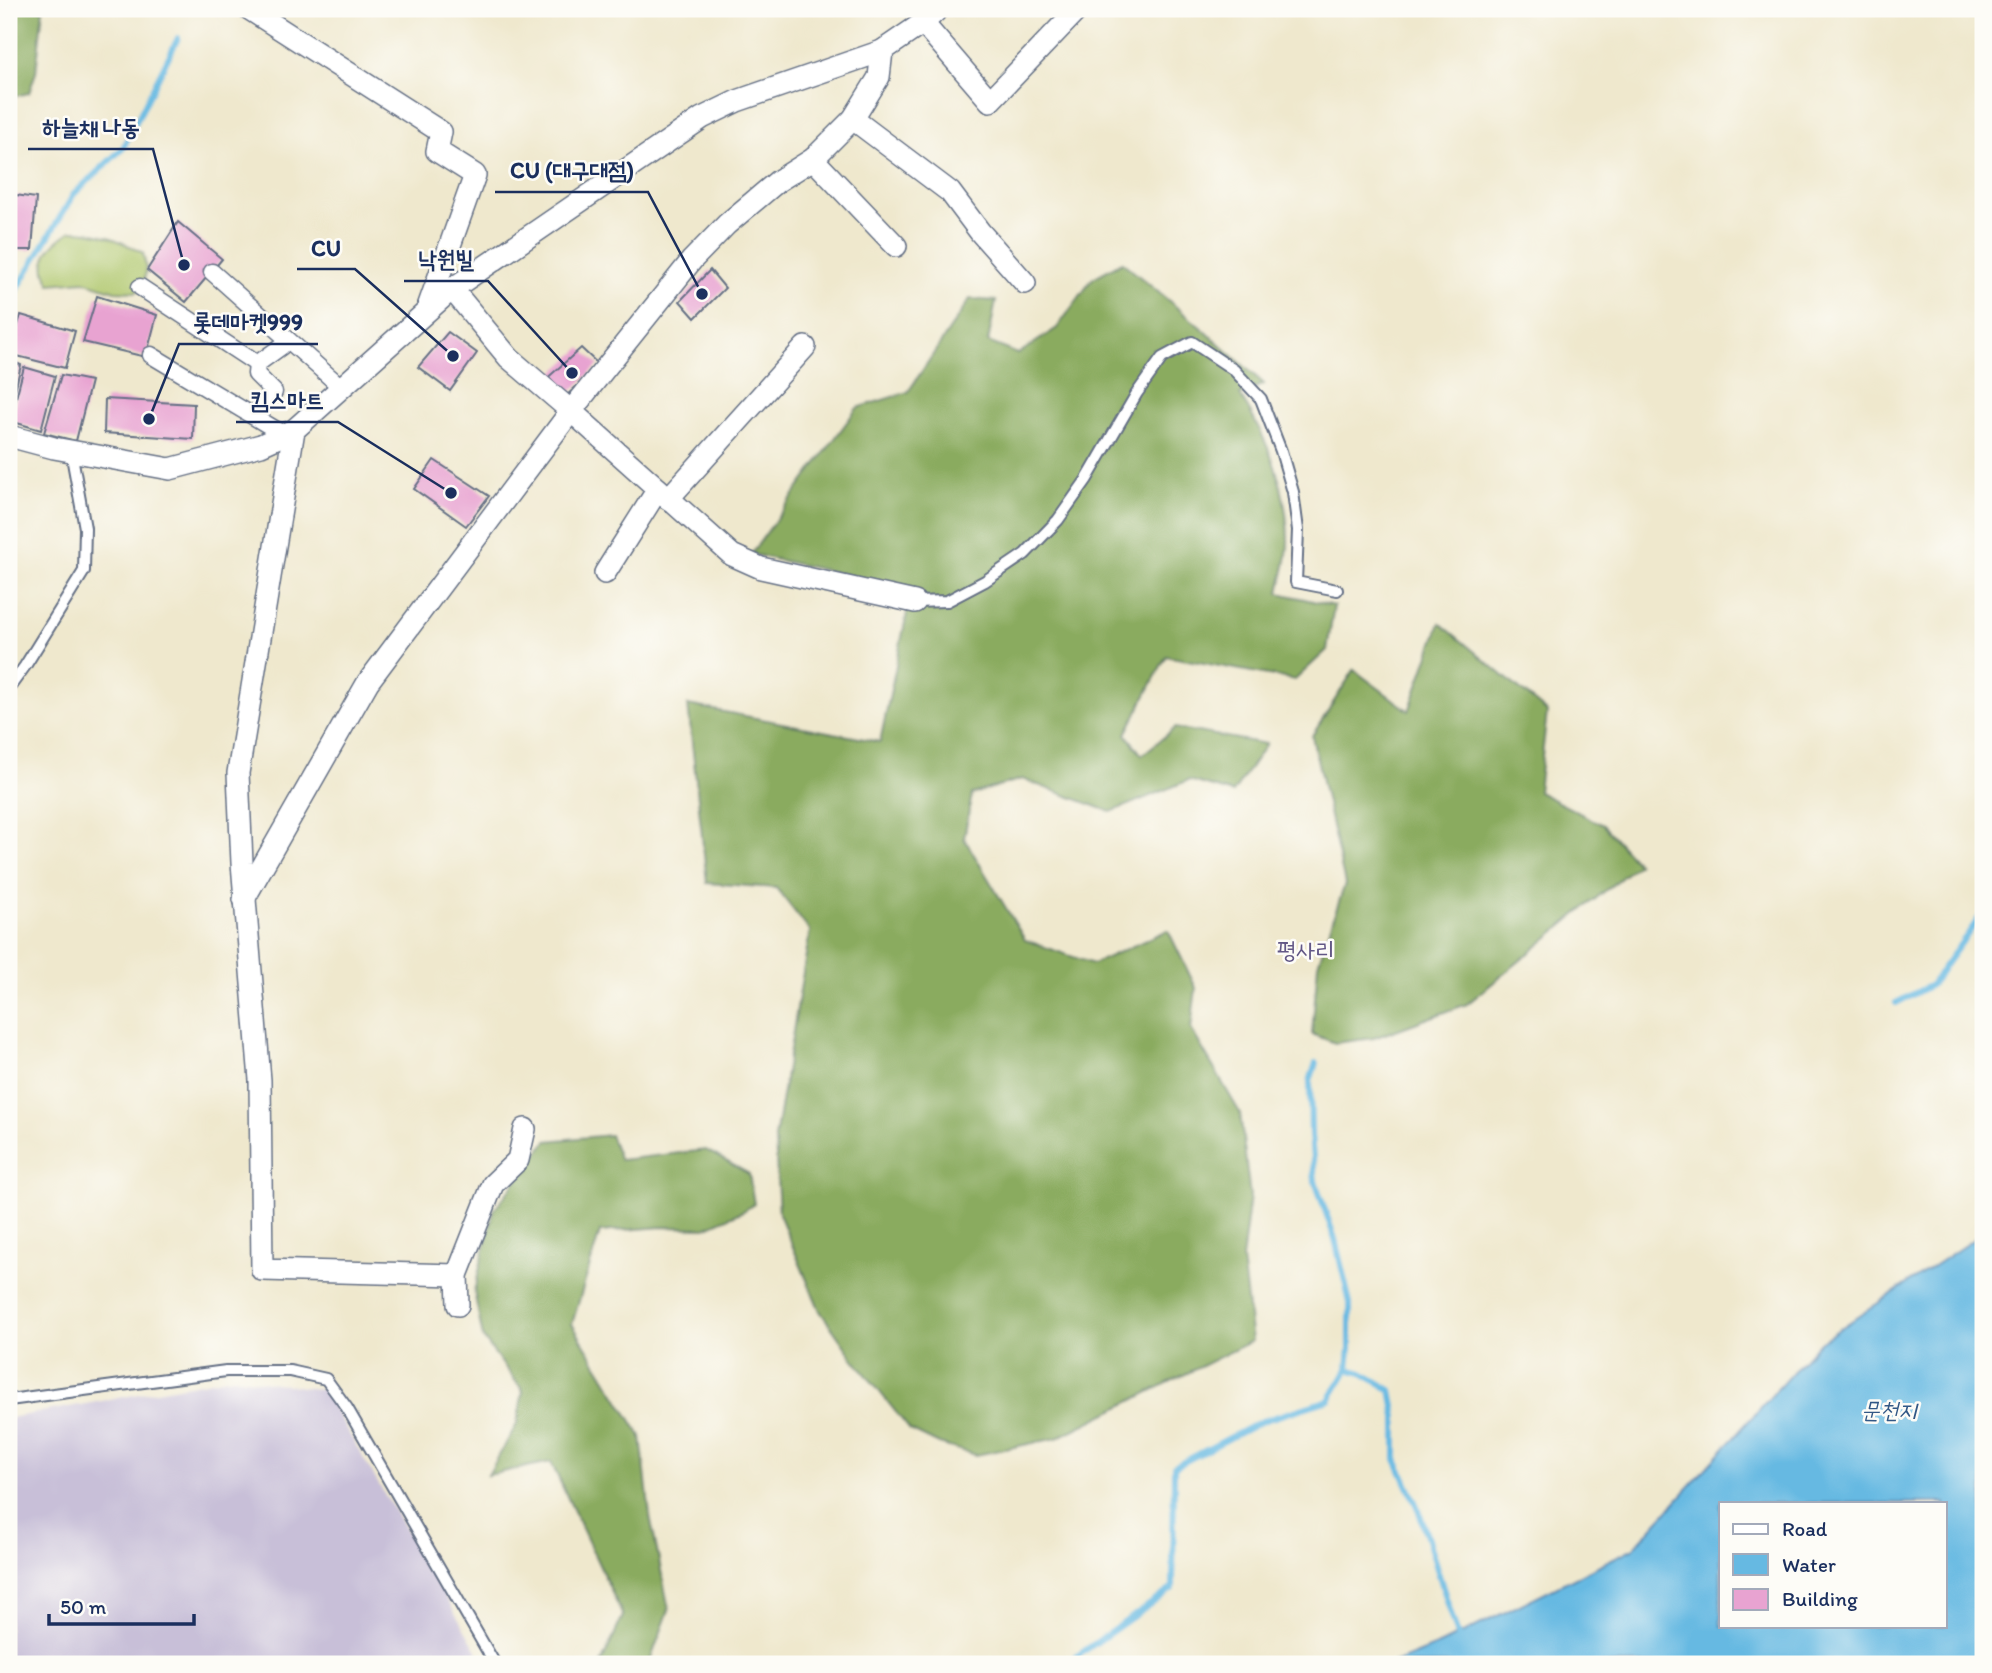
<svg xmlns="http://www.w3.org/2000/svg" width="1992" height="1673" viewBox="0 0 1992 1673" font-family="Itim,'Poor Story',sans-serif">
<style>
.industrial{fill:#c8bfd8}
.green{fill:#aec66b;stroke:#647a64;stroke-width:2}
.forest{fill:#8aab5f;stroke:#526d5e;stroke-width:2}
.water{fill:#66b9e2;stroke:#4074a0;stroke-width:2;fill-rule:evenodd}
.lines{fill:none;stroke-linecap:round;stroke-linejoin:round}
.stream{stroke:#66b9e2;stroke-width:6}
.building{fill:#e8a3d1}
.service-casing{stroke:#657085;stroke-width:14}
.pedestrian-casing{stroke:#657085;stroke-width:19}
.minor-casing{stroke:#657085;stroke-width:24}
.service{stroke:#fff;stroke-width:10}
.pedestrian{stroke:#fff;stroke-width:16}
.minor{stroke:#fff;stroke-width:21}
.labels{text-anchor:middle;stroke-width:5;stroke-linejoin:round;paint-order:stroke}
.water-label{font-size:23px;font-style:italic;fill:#325886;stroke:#fdfcf7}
.quarter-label{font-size:24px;fill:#635886;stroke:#fdfcf7}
.leader{fill:none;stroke:#1b2f5e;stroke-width:2.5}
.callout-dot{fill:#1b2f5e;stroke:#fdfcf7;stroke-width:2.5}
.callout-label{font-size:23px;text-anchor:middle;font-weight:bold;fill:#1b2f5e;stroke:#fdfcf7;stroke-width:5;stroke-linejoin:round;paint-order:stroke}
</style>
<rect width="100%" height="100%" fill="#fdfcf7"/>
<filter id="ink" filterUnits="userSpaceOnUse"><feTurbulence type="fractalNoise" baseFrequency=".0143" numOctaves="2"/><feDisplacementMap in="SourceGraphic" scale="14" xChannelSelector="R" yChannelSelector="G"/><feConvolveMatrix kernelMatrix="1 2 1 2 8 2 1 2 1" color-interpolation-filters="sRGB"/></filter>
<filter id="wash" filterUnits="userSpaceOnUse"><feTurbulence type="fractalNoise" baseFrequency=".00686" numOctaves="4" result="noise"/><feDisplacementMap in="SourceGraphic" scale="28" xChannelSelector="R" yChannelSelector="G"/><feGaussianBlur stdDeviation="1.57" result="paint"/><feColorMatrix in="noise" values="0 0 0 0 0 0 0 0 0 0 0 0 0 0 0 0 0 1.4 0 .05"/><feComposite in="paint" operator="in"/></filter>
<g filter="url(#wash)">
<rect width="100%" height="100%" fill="#efe8cd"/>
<path class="industrial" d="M233,1377l90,13 162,274h-476v-246z"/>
<path class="green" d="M71,231c29,0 46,8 72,22 4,16 5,24 -6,39l-22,-1 -31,-10 -34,3c-14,-26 0,-39 21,-53z"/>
<g class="forest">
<path d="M9,9h34l-7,63 -7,21 -13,3 -7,-2z"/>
<path d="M1122,262l82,68 60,54 -24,11c28,44 47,91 48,144 1,18 -6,37 -9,54l55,13 -7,44 -32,30 -129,-24 -40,78 16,21 33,-27 91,16 -33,49 -44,-13 -78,32 -89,-33 -50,15 -8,44 61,102 68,24 75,-34 28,58 -5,41 49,84 10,83 -8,63 10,82 -195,97 -81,17 -37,-11 -29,-14 -57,-72 -33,-47 -41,-97 -4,-76 35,-207 -34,-43 -69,-5 -19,-178 192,37 32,-153 -161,-35 106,-146 51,-16 62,-93 26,2 -8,41 30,12 39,-26 36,-50z"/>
<path d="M1440,623l107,89 -9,80 65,33 35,39 -171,140 -93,34 -39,5 -23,-9 6,-70 27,-80 -33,-148 42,-66 55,41z"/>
<path d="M610,1135l10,25 86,-10 43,24 5,30 -11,7 -38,17 -43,-1 -62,5 -28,92 69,112 9,80 19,94 -20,54h-48l22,-48 -72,-154 -63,13 29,-51 6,-33 -40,-53 -9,-47 20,-81 53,-69z"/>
</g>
<path class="water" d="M1983,1233v431h-591l49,-20 193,-96 186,-206zM1721,1503h224v123h-224z"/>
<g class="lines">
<g class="stream">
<path d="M9,303l65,-109 49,-46 55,-110"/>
<path d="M1896,1003l35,-18 52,-72"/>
<path d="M1348,1369l14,4 29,17 5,27v42l23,52 41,131"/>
<path d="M1066,1664l107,-76 1,-121 88,-46 67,-21 19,-31 2,-20v-46l-15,-64 -20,-58 -4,-46 -1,-54 6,-18"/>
</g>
</g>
<g id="blocks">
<g class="building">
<path d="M9,194l27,4 -4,52h-23z"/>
<path d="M178,222l44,37 -36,43 -39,-32z"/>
<path d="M710,270l15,18 -30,30 -15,-17z"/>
<path d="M97,296l60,19 -11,42 -63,-15z"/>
<path d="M21,315l54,16 -10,37 -56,-14z"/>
<path d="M448,332l29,21 -27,38 -32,-24z"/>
<path d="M581,348l18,17 -36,34 -19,-18z"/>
<path d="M9,360l12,5 -11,46h-1z"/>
<path d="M24,367l31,9 -14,54 -31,-9z"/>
<path d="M61,375l30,6 -15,60 -32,-8z"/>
<path d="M105,399l89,5 -1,35 -89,-6z"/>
<path d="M434,460l55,36 -23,30 -52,-37z"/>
</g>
</g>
</g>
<g filter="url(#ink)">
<use href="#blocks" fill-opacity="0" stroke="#657085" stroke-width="2"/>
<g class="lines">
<defs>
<g id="service">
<path d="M915,602l32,-1 38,-20 40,-27 33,-34 29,-41 50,-86 25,-35 30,-16 42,28 27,29 20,52 12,41 5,38 -2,52 41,8"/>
<path d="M9,688l16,-22 59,-95 1,-43 -14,-77"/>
<path d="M9,1400l217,-29h64l36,8 21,29 148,256"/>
</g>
<g id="pedestrian">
<path d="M212,272l129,115"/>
<path d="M140,287l117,77"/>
<path d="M151,355l132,79"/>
<path d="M253,416l21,-24 -18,-18 1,-10 25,-18"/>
</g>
<g id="minor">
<path d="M249,9l192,123 -4,19 38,24 -48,135"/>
<path d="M923,23l67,78 88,-92"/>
<path d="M853,119l97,73 30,40 45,51"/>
<path d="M813,159l83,87"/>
<path d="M452,289l57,69 62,53 161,144 29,13 154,34"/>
<path d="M294,430l-56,343 4,90 18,217 2,190 195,5"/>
<path d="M9,436l45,12 116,21 91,-24 33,-15 158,-141 250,-171 35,-17 145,-50 41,-28 15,-14"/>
<path d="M668,499l137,-152"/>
<path d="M605,573l53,-84"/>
<path d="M244,899l124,-217 203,-271 121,-151 35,-36 51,-43 35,-22 40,-40 26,-42 3,-26"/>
<path d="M458,1305l-1,-30 36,-91 25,-24 7,-31"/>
</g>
</defs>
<use href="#service" class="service-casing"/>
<use href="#pedestrian" class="pedestrian-casing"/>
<use href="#minor" class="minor-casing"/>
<use href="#service" class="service"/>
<use href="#pedestrian" class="pedestrian"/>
<use href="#minor" class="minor"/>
</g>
</g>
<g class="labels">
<g class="water-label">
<text x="1889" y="1418">문천지</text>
</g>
<g class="quarter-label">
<text x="1306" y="958">평사리</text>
</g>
</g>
<path class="leader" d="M184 265L153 149H28M702 294L648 192H495M453 356L355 269H297M572 373L488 281H404M149 419L179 344H318M451 493L338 422H236"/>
<g class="callout-dot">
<circle cx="184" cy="265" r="7"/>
<circle cx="702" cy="294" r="7"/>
<circle cx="453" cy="356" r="7"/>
<circle cx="572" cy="373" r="7"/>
<circle cx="149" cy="419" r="7"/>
<circle cx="451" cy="493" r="7"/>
</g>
<g class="callout-label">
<text x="91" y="135">하늘채 나동</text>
<text x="572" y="178">CU (대구대점)</text>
<text x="326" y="256">CU</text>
<text x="446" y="267">낙원빌</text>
<text x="248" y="330">롯데마켓999</text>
<text x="287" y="408">킴스마트</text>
</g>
<rect width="1992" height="1673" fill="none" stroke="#fdfcf7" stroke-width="35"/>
<rect x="1719" y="1502" width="228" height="126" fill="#fdfcf7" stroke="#a3aaba" stroke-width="2"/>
<rect x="1733" y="1524" width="35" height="10" fill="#ffffff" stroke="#a3aaba" stroke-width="2"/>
<text x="1782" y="1536" font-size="21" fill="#1b2f5e">Road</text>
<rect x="1733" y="1554" width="35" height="21" fill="#66b9e2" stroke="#a3aaba" stroke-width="2"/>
<text x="1782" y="1572" font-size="21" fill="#1b2f5e">Water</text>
<rect x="1733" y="1589" width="35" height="21" fill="#e8a3d1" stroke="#a3aaba" stroke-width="2"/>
<text x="1782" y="1606" font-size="21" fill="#1b2f5e">Building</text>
<path d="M49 1614v10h145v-10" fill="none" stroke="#1b2f5e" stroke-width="3.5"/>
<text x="60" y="1614" font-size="21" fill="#1b2f5e" stroke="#fdfcf7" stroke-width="5" paint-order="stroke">50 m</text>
</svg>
